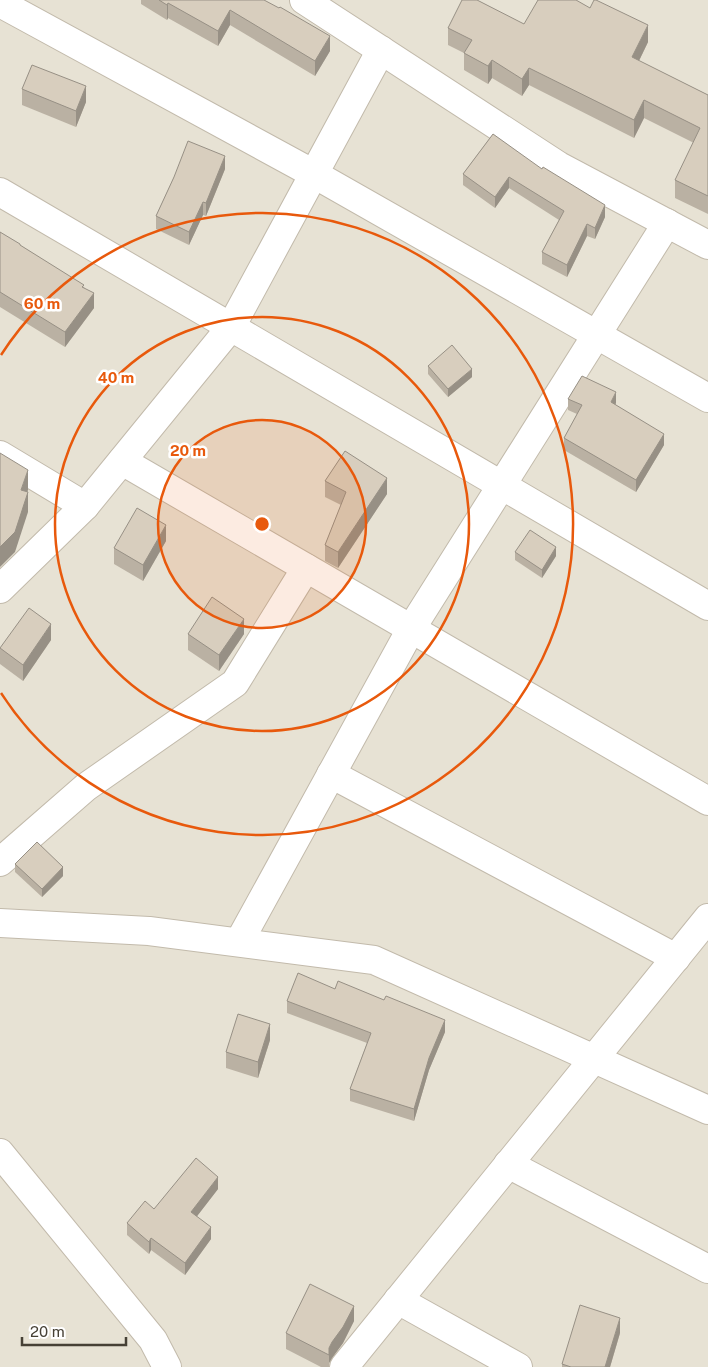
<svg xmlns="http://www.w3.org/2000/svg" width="708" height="1367" viewBox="0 0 708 1367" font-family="'Public Sans',sans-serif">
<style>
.residential{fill:#e7e2d4}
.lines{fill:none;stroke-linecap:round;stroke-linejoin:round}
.minor-casing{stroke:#c2baab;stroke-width:30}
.minor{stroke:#fff;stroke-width:28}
.wall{fill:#bab1a3}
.shaded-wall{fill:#979085}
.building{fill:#d8cebe;stroke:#979085}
.ring{fill:none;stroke:#e8590c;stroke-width:2.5}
.centre{fill:#e8590c;stroke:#fff;stroke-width:2.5}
.ring-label{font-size:15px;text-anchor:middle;font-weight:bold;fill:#e8590c;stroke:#fff;stroke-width:5;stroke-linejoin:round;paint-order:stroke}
</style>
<rect width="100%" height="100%" fill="#f3efe6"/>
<rect class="residential" x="0" y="0" width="708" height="1367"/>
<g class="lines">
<defs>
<g id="minor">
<path d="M304,0l255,166 149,79"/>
<path d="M0,3l314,171 394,224"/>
<path d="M0,192l708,414"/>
<path d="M0,455l85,51"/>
<path d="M122,461l586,340"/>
<path d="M0,589l85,-83 146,-179 150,-277"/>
<path d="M331,774l345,184"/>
<path d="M0,862l86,-75 149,-104 71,-115"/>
<path d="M0,923l149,8 225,29 334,150"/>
<path d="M239,942l172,-313 256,-406"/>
<path d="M0,1153l153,187 14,27"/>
<path d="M508,1164l200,105"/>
<path d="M398,1300l120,67"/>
<path d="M344,1367l364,-449"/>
</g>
</defs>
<use href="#minor" class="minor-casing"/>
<use href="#minor" class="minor"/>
</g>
<g class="wall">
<path d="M141,0h123l66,51 -15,25 -85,-51 -12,21 -50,-28 -1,2 -26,-16z"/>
<path d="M524,24l124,18 -9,19 69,34v119l-33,-16v-18l19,-37 -50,-25 -10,20 -105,-53 -7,11 -30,-18 -4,6 -24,-14v-17l-16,-8v-17z"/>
<path d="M22,89l64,13 -10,25 -54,-22z"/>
<path d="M493,134l112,83 -10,22 -8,-3 -20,41 -25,-13v-12l17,-32 -50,-32 -14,20 -32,-23v-11z"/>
<path d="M225,169l-19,47 -3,-1 -14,30 -33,-16v-13l18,-39z"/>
<path d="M0,232l84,55 10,21 -29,39 -65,-40z"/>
<path d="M428,366l44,11 -24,20 -20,-23z"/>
<path d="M568,399l48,4 -1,1 49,41 -28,47 -72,-42v-12l13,-24 -9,-4z"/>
<path d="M325,481l62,13 -49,74 -13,-7v-16l16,-40 -16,-8z"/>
<path d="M166,541l-23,40 -29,-17v-16z"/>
<path d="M515,552l41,4 -14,22 -27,-18z"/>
<path d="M188,634h56l-25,37 -31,-21z"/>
<path d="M51,640l-28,41 -23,-17v-16z"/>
<path d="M15,864l48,12 -21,21 -27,-25z"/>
<path d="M287,1001l158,31 -16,38 -15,51 -64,-20v-12l17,-46 -80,-30z"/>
<path d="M270,1040l-12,38 -32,-10v-16z"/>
<path d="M218,1189l-21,27 14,23 -26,36 -34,-25 -2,4 -22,-19v-12l27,-14z"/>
<path d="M354,1321l-11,22 -11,15 -3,5v4h-8l-35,-18v-16z"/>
<path d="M620,1333l-10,34h-48v-3z"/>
</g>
<g class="shaded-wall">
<path d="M168,3v15l-1,2v-15z"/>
<path d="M230,10v15l-12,21v-15z"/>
<path d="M648,25v17l-16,33v-18z"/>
<path d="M330,36v15l-15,25v-15z"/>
<path d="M492,60v18l-4,6v-18z"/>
<path d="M529,68v17l-7,11v-17z"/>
<path d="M86,86v16l-10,25v-16z"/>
<path d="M644,100v18l-10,20v-18z"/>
<path d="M225,156v13l-19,47v-13z"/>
<path d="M509,177v11l-14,20v-11z"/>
<path d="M203,202v13l-14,30v-13z"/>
<path d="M605,205v12l-10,22v-11z"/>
<path d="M587,224v12l-20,41v-12z"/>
<path d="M94,293v15l-29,39v-15z"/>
<path d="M472,369v8l-24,20v-8z"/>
<path d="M616,392v11l-5,10v-11z"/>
<path d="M664,434v11l-28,47v-12z"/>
<path d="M28,470v20l-7,20v-20z"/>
<path d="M387,478v16l-49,74v-16z"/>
<path d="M28,492v20l-13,40 -15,15v-20z"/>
<path d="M166,525v16l-23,40v-16z"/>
<path d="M556,547v9l-14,22v-8z"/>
<path d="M244,619v15l-25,37v-16z"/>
<path d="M51,624v16l-28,41v-16z"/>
<path d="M63,867v9l-21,21v-8z"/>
<path d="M445,1020v12l-16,38 -15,51v-12l15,-51z"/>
<path d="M270,1024v16l-12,38v-16z"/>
<path d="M218,1177v12l-27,35v-12z"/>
<path d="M211,1227v12l-26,36v-12z"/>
<path d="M151,1238v12l-2,4v-12z"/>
<path d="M354,1306v15l-11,22 -11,15 -3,5v-15l3,-6z"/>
<path d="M620,1318v15l-10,34h-5z"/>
</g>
<g class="building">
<path d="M159,0h105l15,8 1,-1 50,29 -15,25 -85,-51 -12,21 -50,-28 -1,2z"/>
<path d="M462,0h15l47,24 14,-24h38l14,8 4,-8h2l52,25 -16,32 76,38v101l-33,-16 25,-52 -56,-28 -10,20 -105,-52 -7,11 -30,-19 -4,6 -24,-13 8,-13 -24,-12z"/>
<path d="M32,65l54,21 -10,25 -54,-22z"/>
<path d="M493,134l49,35 1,-2 62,38 -10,23 -8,-4 -20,41 -25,-13 22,-41 -55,-34 -14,20 -32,-23z"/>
<path d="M188,141l37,15 -19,47 -3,-1 -14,30 -33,-16 18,-39z"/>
<path d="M0,232l20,12v1l64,40 -2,2 12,6 -29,39 -65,-40z"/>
<path d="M452,345l20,24 -24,20 -20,-23z"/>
<path d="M582,376l34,16 -5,10 53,32 -28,46 -72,-42 18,-33 -14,-6z"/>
<path d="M345,451l42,27 -49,74 -13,-7 21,-53 -21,-11z"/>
<path d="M0,453l28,17 -7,20 7,2 -13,40 -15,15z"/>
<path d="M137,508l29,17 -23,40 -29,-17z"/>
<path d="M530,530l26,17 -14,23 -27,-18z"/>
<path d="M212,597l32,22 -25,36 -31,-21z"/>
<path d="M29,608l22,16 -28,41 -23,-17z"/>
<path d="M37,842l26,25 -21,22 -27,-25z"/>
<path d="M298,973l37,16 3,-8 46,19 2,-4 59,24 -16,38 -15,51 -64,-20 21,-56 -84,-32z"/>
<path d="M238,1014l32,10 -12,38 -32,-10z"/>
<path d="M196,1158l22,19 -27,35 20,15 -26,36 -34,-25 -2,4 -22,-19 18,-22 9,8z"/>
<path d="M310,1284l44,22 -11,21 -11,15 -3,6v7l-43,-22z"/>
<path d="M580,1305l40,13 -15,49h-34l-9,-3z"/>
</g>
<circle cx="262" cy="524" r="104" fill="#e8590c" fill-opacity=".12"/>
<g class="ring">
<circle cx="262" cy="524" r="104"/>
<circle cx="262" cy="524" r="207"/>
<path d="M1 355A311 311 0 1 1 1 693"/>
</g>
<circle cx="262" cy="524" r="8" class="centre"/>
<g class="ring-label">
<text x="42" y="309">60 m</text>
<text x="116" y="383">40 m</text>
<text x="188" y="456">20 m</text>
</g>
<path d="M22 1337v8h104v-8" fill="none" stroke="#464035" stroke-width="2.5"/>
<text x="30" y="1337" font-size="15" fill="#464035" stroke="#ffffff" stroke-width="4" paint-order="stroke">20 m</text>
</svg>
